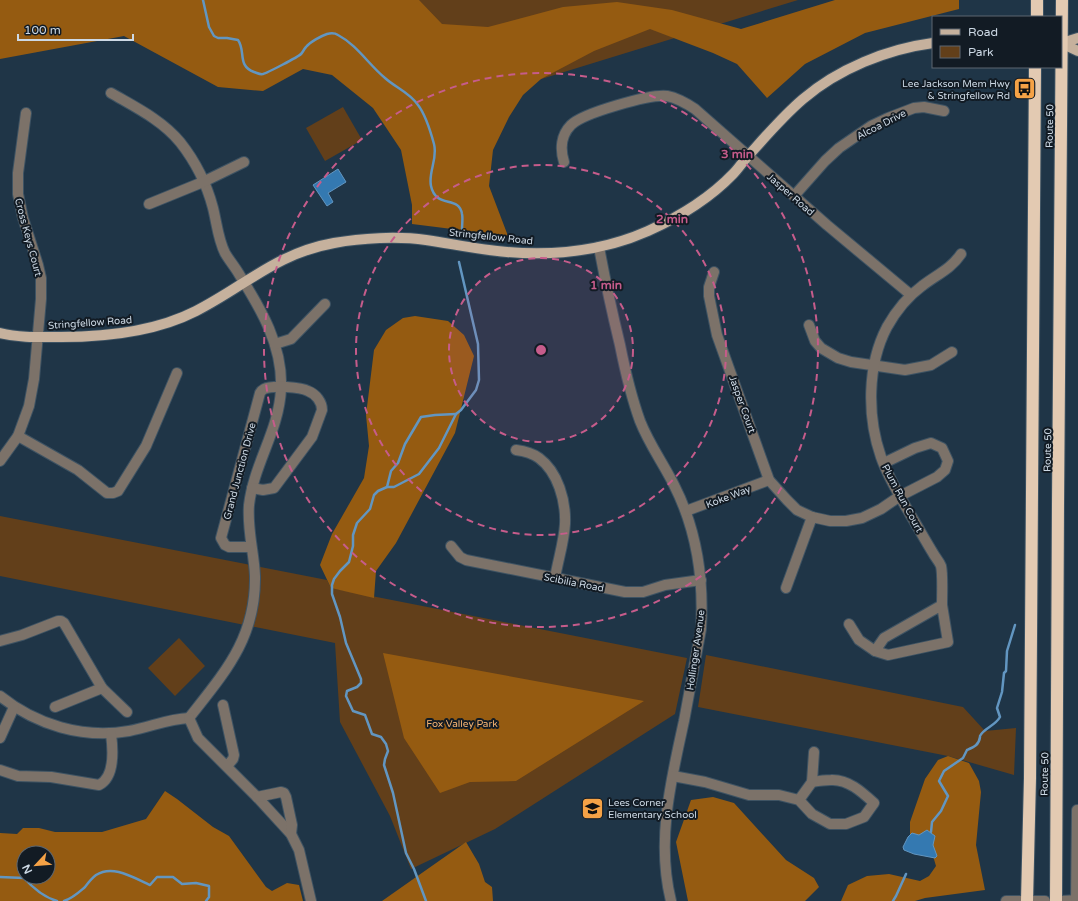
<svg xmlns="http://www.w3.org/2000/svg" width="1078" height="901" viewBox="0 0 1078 901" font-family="'Varela Round',sans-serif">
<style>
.green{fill:#623f1a}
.forest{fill:#955b11;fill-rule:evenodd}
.water{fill:#3479b1;stroke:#6296c1}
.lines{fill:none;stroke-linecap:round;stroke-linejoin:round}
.stream{stroke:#6296c1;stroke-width:2.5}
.minor-casing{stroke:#3e5363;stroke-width:12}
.major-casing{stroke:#3e5363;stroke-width:12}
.highway-casing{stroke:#3e5363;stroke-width:14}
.minor{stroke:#7c7269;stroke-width:10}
.major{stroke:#c6b19d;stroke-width:10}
.highway{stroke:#e3cab2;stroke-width:12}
.ring{fill:none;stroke:#c65c8b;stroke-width:2;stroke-dasharray:7 5}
.labels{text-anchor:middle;stroke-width:4;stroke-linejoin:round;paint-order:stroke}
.poi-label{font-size:10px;fill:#cdd9e5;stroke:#121b24;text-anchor:end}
.street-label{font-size:10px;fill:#cdd9e5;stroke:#121b24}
.park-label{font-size:10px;fill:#f5b371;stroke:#121b24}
.centre{fill:#c65c8b;stroke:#121b24;stroke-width:2}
.ring-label{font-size:12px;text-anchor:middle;font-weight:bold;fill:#c65c8b;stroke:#121b24;stroke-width:4;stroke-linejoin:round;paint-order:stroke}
</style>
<rect width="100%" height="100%" fill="#1f3547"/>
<g class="green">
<path d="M384,0h414l-351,108z"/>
<path d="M343,107l19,33 -37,21 -19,-33z"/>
<path d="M0,516l327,64 4,8 356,70 -12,56 -180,115 -84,40 -21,-53 -50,-94 -5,-79 -335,-67z"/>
<path d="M179,638l26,28 -30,30 -27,-28z"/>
<path d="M706,655l257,52 22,24 31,-3 -2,47 -66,-19 -250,-49z"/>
</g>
<g class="forest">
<path d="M0,0h419l23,24 46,3 75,-20 54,-5 55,8 69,19 94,-29h124v9l-94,24 -60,31 -38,34 -30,-34 -24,-11 -63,-24 -56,22 -53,28 -18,16 -14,22 -16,33 -4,36 19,50 -96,-12v-19l-11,-55 -28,-42 -41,-33 -29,-6 -40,22 -45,-4 -94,-51 -124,23z"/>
<path d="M415,316l33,5 16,14 10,21 -19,77 -59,110 -20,28 -2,27 -43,-10 -11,-23 12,-31 32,-56 5,-32 -3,-31 8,-65 12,-20 17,-12z"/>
<path d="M383,653l261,48 -128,80 -46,1 -30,11 -36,-55z"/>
<path d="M948,756l21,7 10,18 2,11 -5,53 9,45 -60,8 -10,3h-74l7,-16 19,-9 22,-2 31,7 9,-5 7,-10 -3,-10 -18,-13 -5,-9v-12l15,-43 13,-19z"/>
<path d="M165,791l12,8 36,28 16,9 37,51 6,4 15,-8 12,2 4,16h-303v-68l17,1 6,-6h16l16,4h47l44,-13zM24,853h24v24h-24z"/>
<path d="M713,797l21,6 52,57 28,18 5,9 -14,14h-117l-12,-59 15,-42z"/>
<path d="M466,842l13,22 6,18 7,5 1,14h-111z"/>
</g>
<g class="water">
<path d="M338,169l8,13 -18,11 5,9 -6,4 -14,-21z"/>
<path d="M927,830l8,6 -2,9 4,11 -2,2 -21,-4 -10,-4 -1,-3 5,-10 4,-4 7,2z"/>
</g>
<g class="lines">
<g class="stream">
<path d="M203,0l6,27 5,9 4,2h9l11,2c8,11 -1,26 16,32 3,1 7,3 9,2 4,-1 35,-17 38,-20 2,-2 3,-5 5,-7 4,-5 15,-11 21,-13 4,-1 8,-1 11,1 19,10 31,30 47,43 11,10 24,14 33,27 7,9 13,28 16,39 4,15 -6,28 -3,42 5,23 28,9 31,28 1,4 0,10 0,15"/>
<path d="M387,487l4,-16 7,-8 7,-19 16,-27 14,-2 21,-1"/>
<path d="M980,736c4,-8 15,-10 20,-19l-3,-9 5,-16 2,-19 2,-2 1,-20 8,-26"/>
<path d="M931,832l1,-10 9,-11 7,-15 -9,-15 5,-10 19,-13 4,-8c7,-3 12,-5 13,-13"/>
<path d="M0,877l24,1c9,10 19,19 33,23"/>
<path d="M64,901c9,-3 14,-8 21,-14 3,-4 7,-9 11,-12 17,-11 38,3 54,10l7,-8h16l9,7 14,-1 13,3v11l-3,4"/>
<path d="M426,901l-12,-32 -8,-16 -13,-60 -9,-28 1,-6 3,-8 -2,-7 -5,-7 -9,-3 -7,-19 -12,-4 -7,-15 1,-5 10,-4 4,-4v-4l-15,-36 -6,-26 -8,-23v-9l2,-6 6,-8 9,-9 4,-16v-11l4,-12 13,-14 4,-14 4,-4 9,-4h7l25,-13 20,-26 17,-34 5,-4 15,-20 3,-10 -1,-36 -19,-82"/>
<path d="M893,901l3,-5 10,-22"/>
</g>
<defs>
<g id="minor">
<path d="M111,93c24,14 51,27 69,49 15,19 27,43 33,66 4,16 5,31 12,45 4,7 10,14 14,21 22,35 44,72 42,115 -2,42 -27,74 -32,116 -2,25 5,47 6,71 1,62 -30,96 -66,142"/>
<path d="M564,162c-4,-13 -3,-27 7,-37 12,-12 79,-31 96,-29 10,2 19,7 28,13l132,116 84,70"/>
<path d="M794,196l31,-35 14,-13 32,-22 17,-8 26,-10 10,-1 20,4"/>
<path d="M149,204l54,-22 41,-20"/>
<path d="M599,247c6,33 13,65 21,98 5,25 11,51 20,76 9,23 23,42 34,64 23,45 30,93 27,144 -6,31 -11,61 -17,92 -13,59 -28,120 -13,180"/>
<path d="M714,272l-5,15v9l8,39 52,145 18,20 10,10 15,7 18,4h16l16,-3 19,-9 19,-13 37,-19 8,-7 3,-9 -6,-13 -11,-5 -16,5 -31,15"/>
<path d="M809,325l6,16 6,7 17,10 13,4 54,8 26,-5 21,-13"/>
<path d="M275,344l16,-5 34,-35"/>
<path d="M18,436l60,34 29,23h6l5,-2 28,-45 31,-73"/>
<path d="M516,450c8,1 16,3 23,8 19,14 27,43 26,66 -1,18 -7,36 -10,54"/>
<path d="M0,461l18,-25 11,-30 5,-27 7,-80v-21l-3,-13 -15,-47 -5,-24v-21l8,-60"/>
<path d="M686,511l83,-31"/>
<path d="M451,546l9,11 6,3 159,32h18l22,-7 36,-5"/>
<path d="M251,547h-22l-4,-2 -4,-7 39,-145c1,-2 2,-3 4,-4 8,-4 37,-2 44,2 8,3 14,11 14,19l-10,27 -38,51 -11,2 -11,-2"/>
<path d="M786,588l26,-71"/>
<path d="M942,605l6,37 -60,13 -13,-4 9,-13 58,-33c0,-10 1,-31 -1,-39 -2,-5 -6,-9 -8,-13 -8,-13 -15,-26 -23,-39 -11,-19 -22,-37 -29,-57 -14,-40 -14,-92 6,-130 9,-16 20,-30 35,-41 14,-11 29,-17 39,-32"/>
<path d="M849,624l10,16 16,11"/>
<path d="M0,641l22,-6 36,-14h3l3,2 38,65 25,24"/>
<path d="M0,696c36,29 83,43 129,35 22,-4 38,-12 60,-13"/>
<path d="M223,705l11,50 -1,4 -6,7"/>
<path d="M55,707l47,-19"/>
<path d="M189,718l9,20 59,59 34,37 8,16 12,51"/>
<path d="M0,738l14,-31"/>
<path d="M0,770l18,6 33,1 48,8c16,-8 14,-36 12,-51"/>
<path d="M673,776l32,6 44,13h30l20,5 13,14 18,10h16l18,-7 10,-14c-12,-11 -26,-24 -43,-23 -7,0 -13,1 -19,2l-13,18"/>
<path d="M812,782l2,-30"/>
<path d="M257,797l24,-5 3,1 2,4 6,28 -1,9"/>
<path d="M1006,901h39"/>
<path d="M1061,901l17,-1"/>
<path d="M1076,901l1,-91"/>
</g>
<g id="major">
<path d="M1061,43l17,8"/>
<path d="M1062,43l16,-5"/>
<path d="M0,333c20,5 40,4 61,4 44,0 96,-6 135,-26 49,-25 81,-58 138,-68 27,-5 64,-7 92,-3 27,4 54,10 81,12 48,4 96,-1 141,-21 31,-14 61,-32 85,-57 6,-6 10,-13 16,-19 17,-19 34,-39 54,-56 35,-30 84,-50 130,-56"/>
</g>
<g id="highway">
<path d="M1037,0v17"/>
<path d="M1027,901l3,-123 5,-711"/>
<path d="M1056,901l2,-397 4,-504"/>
</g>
</defs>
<use href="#minor" class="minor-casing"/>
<use href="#major" class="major-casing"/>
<use href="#highway" class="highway-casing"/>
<use href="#minor" class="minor"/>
<use href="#major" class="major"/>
<use href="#highway" class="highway"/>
</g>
<circle cx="541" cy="350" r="92" fill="#c65c8b" fill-opacity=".12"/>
<g class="ring">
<circle cx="541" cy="350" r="92"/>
<circle cx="541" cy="350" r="185"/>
<circle cx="541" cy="350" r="277"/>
</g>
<defs>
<symbol id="bus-square" viewBox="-11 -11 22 22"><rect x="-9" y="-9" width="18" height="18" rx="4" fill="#f5a246" stroke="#121b24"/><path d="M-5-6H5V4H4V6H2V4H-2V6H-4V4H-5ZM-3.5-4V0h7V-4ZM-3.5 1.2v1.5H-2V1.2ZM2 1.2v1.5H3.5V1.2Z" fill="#111"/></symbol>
<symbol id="school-square" viewBox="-11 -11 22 22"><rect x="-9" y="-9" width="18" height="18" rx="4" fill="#f5a246" stroke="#121b24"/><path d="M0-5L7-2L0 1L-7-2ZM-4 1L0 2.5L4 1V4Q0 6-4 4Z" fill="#111"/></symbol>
</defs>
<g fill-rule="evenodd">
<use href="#bus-square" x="1012" y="76" width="25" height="25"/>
<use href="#school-square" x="580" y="796" width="25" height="25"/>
</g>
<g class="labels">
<g class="poi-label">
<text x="1010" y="87">Lee Jackson Mem Hwy<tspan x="1010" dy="12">&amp; Stringfellow Rd</tspan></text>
<text x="608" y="806" text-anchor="start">Lees Corner<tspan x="608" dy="12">Elementary School</tspan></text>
</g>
<g class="street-label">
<text transform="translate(881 124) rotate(-27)" y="4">Alcoa Drive</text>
<text transform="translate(1049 126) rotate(-89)" y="4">Route 50</text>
<text transform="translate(791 194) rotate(41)" y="4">Jasper Road</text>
<text transform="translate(491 236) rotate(6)" y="4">Stringfellow Road</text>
<text transform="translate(29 237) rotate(75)" y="4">Cross Keys Court</text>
<text transform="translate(90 322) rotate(-4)" y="4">Stringfellow Road</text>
<text transform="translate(743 404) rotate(70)" y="4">Jasper Court</text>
<text transform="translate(1047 450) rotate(-89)" y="4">Route 50</text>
<text transform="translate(239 471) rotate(-75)" y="4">Grand Junction Drive</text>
<text transform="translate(728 496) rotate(-21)" y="4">Koke Way</text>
<text transform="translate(903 498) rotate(62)" y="4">Plum Run Court</text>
<text transform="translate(574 582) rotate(11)" y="4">Scibilia Road</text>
<text transform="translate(695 650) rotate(-82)" y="4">Hollinger Avenue</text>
<text transform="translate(1044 774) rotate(-89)" y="4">Route 50</text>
</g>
<g class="park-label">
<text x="462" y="727">Fox Valley Park</text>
</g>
</g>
<circle cx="541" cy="350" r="6" class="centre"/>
<g class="ring-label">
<text x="737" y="158">3 min</text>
<text x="672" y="223">2 min</text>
<text x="606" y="289">1 min</text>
</g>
<rect x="932" y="16" width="130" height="52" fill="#121b24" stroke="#5d6771"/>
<rect x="940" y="29" width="20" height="6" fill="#c6b19d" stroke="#5d6771"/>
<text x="968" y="36" font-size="12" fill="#cdd9e5">Road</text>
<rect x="940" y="46" width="20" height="12" fill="#623f1a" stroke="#5d6771"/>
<text x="968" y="56" font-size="12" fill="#cdd9e5">Park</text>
<g transform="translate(36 865) rotate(244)"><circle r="19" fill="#121b24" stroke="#5d6771"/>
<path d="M0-3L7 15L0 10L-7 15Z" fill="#f5a246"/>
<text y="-6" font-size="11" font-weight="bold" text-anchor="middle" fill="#cdd9e5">N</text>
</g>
<path d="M18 34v6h115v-6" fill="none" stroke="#cdd9e5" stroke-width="2"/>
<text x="24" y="34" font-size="12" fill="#cdd9e5" stroke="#121b24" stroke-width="3" paint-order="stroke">100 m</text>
</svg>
